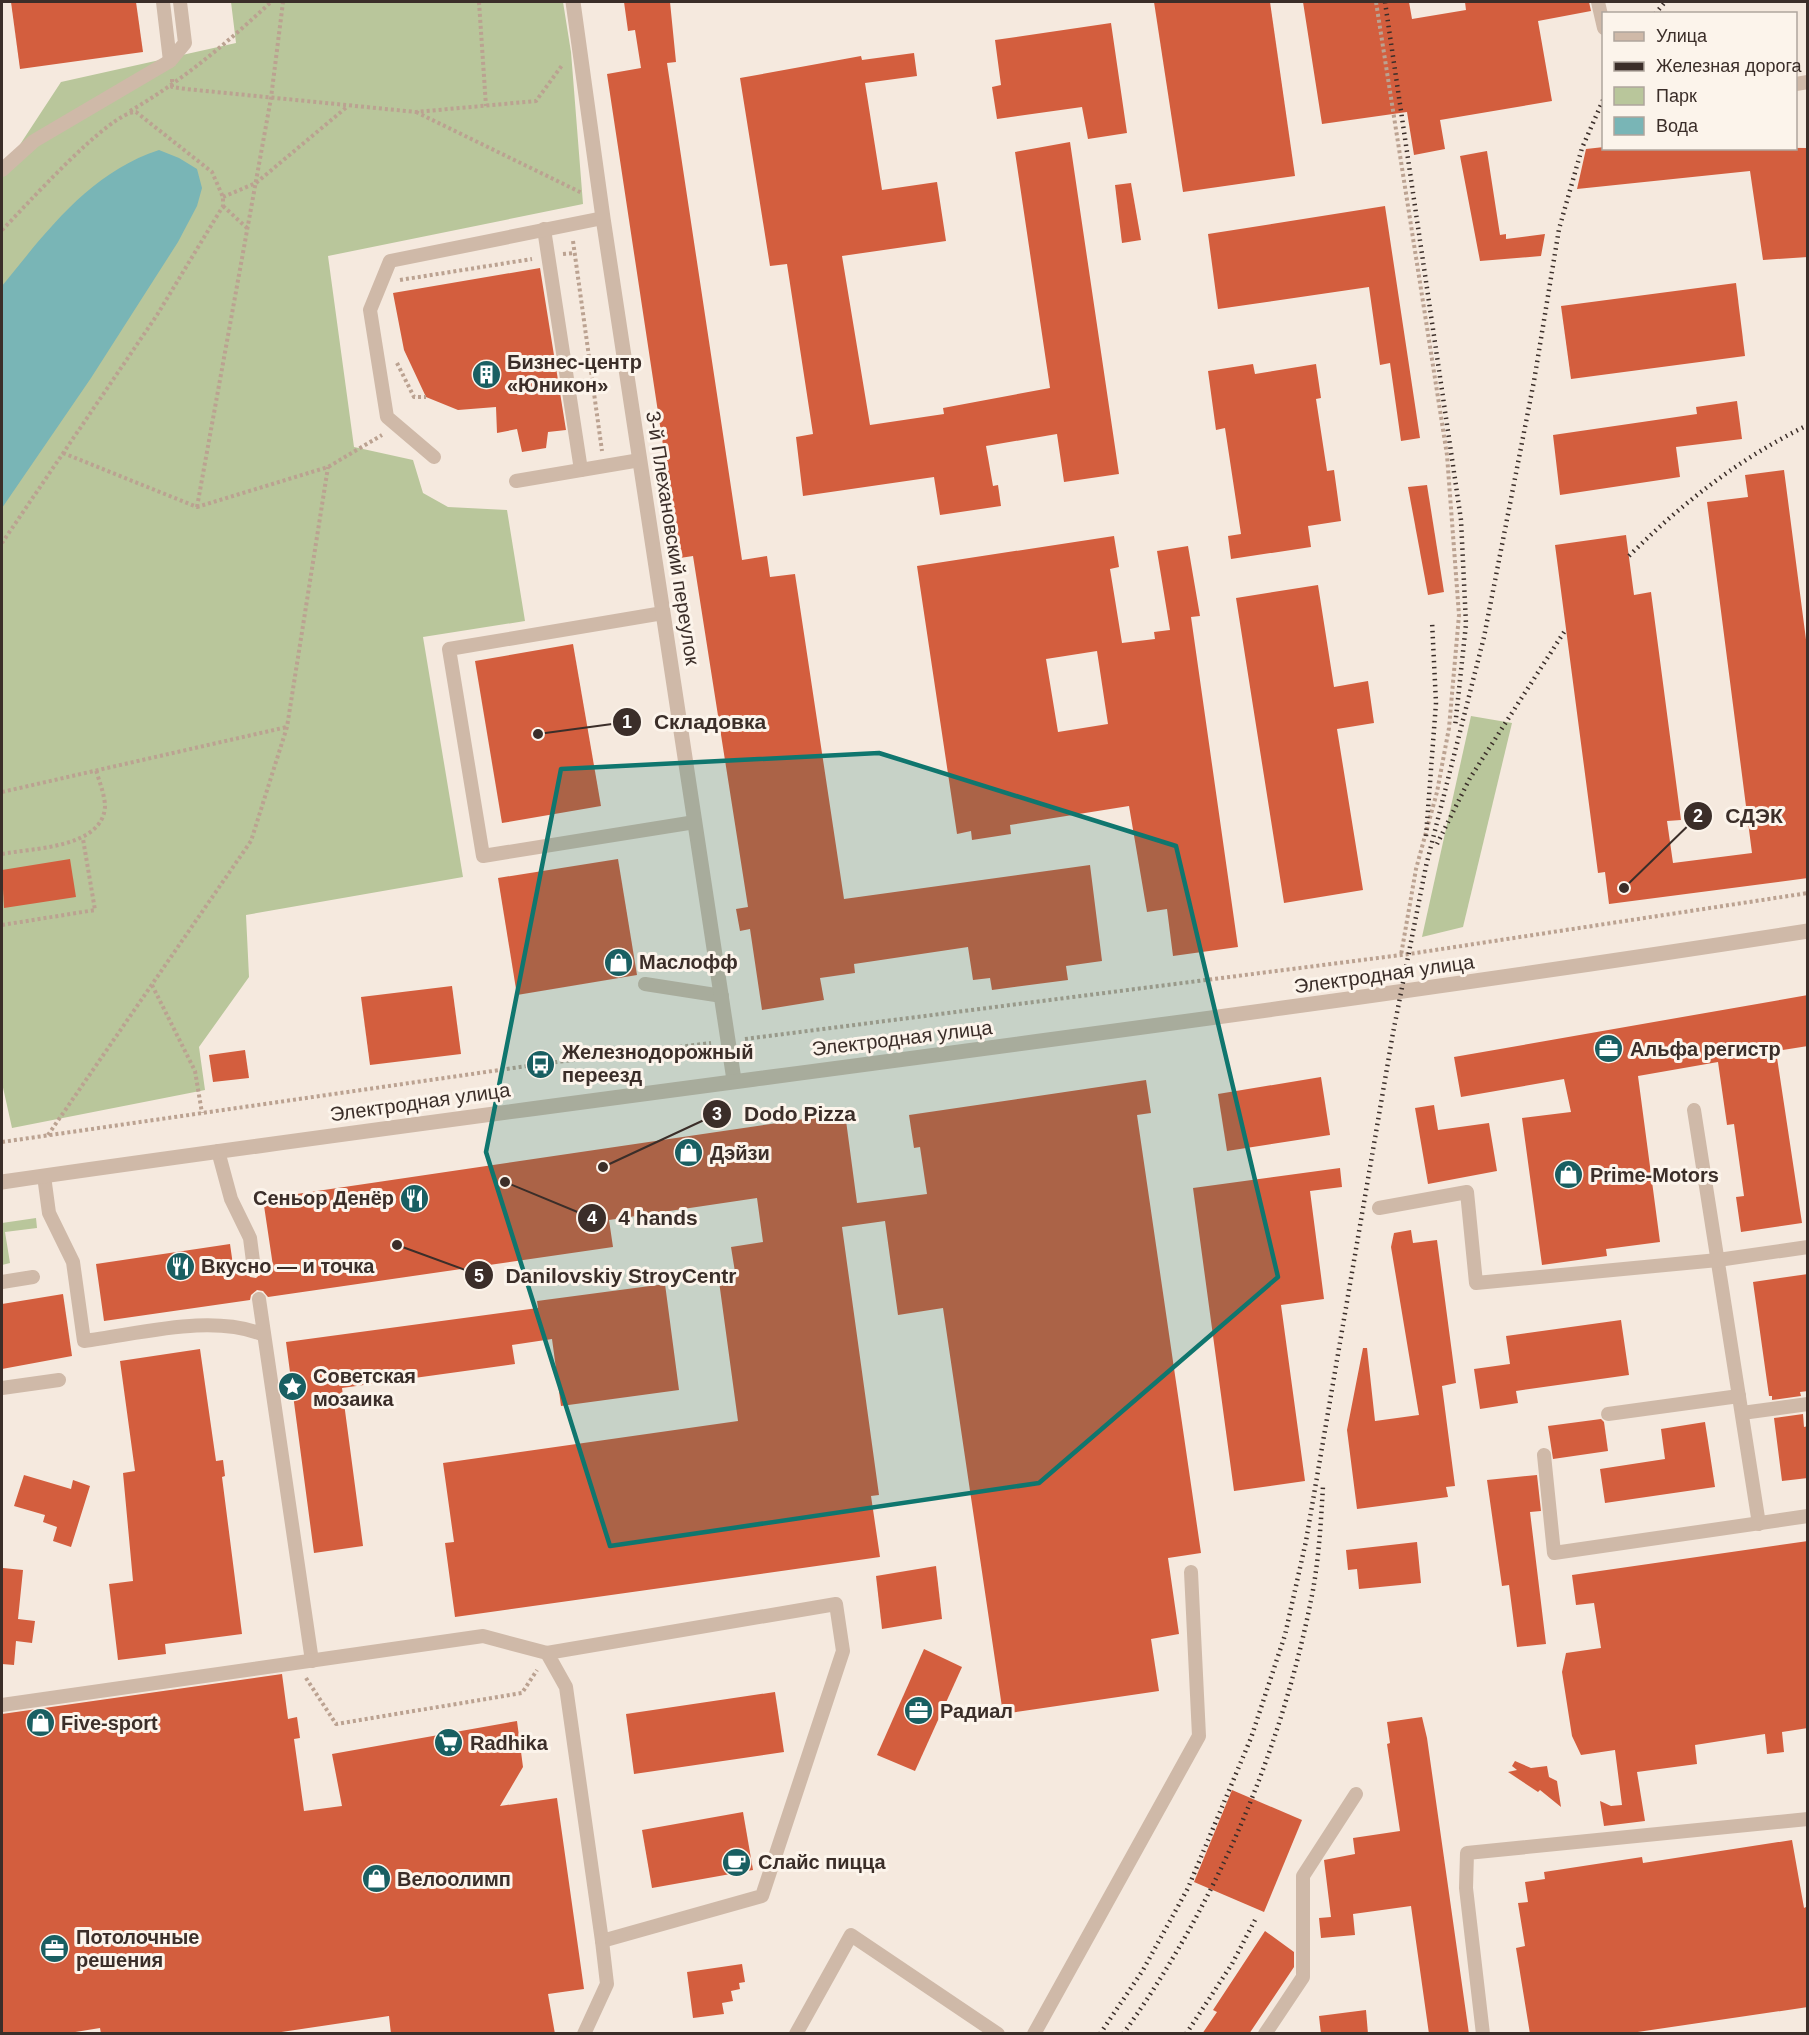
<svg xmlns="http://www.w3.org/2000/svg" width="1809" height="2035" viewBox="0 0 1809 2035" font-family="Helvetica,sans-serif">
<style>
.green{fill:#b9c69b}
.water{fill:#79b5b6}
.building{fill:#d35e3e;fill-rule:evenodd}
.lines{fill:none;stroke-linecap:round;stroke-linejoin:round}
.path{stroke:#bba291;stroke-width:4;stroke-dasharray:3 3;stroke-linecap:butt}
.service{stroke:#cfb9a8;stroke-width:14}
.minor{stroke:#cfb9a8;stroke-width:15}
.tertiary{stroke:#cfb9a8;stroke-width:15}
.rail{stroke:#3b2e29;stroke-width:4.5;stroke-dasharray:1.5 4.5;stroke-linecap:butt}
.marked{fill:#0f766e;fill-opacity:0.2;stroke:#0f766e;stroke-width:4.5;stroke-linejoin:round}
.labels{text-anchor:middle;stroke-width:6;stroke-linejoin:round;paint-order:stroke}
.poi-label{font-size:20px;font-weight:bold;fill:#3b2e29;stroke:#fcf4eb;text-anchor:start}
.street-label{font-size:20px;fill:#3b2e29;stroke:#fcf4eb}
.leader{fill:none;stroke:#3b2e29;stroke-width:2}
.callout-dot{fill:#3b2e29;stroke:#fcf4eb;stroke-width:2}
.mark-label{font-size:18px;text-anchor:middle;font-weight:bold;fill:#fff}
.callout-label{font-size:21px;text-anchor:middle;font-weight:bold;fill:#3b2e29;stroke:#fcf4eb;stroke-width:6;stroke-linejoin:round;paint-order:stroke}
</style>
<rect width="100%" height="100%" fill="#f5e9de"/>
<g class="green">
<path d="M231,2h332l8,50 12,152 -255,52 26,191 59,13 10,33 25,14 59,3 18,111 -102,16 40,240 -217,38 3,62 -50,70 6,43 -193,38 -10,-45v-911l59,-90 175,-39z"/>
<path d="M1471,716l41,7 -49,204 -41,10z"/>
<path d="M36,1218l1,10 -32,4 5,31 -8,2v-42z"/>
</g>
<path class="water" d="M159,150l20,8 18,11 5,19 -5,18 -19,36 -87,136 -89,130v-222c45,-55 87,-113 157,-136z"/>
<g class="building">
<path d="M11,2h125l7,50 -123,17z"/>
<path d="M624,2h46l6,60 -9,1 75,497 25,-4 3,21 25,-3 49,325 246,-34 12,96 -36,5 2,14 -76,10 -2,-12 -17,2 -5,-33 -114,17 1,9 -35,5 4,22 -62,10 -12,-81 -10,2 -4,-22 12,-2 -55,-351 -13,2 -73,-484 34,-6 -6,-38 -7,1z"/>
<path d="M1154,2h116l25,174 -112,16z"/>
<path d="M1303,2h106l3,17 54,-9 -1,-8h124l2,9 -53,10 14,80 -112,19 5,29 -31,6 -7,-43 -85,12z"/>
<path d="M1111,23l16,110 -39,6 -6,-32 -85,12 -5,-32 9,-2 -6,-45z"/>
<path d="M914,53l3,23 -52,7 17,107 55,-8 9,59 -104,15 28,169 74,-11 -1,-6 107,-20 -35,-236 55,-10 49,332 -55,8 -7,-48 -71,12 7,40 5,-1 3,21 -61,9 -6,-38 -131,19 -7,-59 17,-3 -26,-170 -17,2 -30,-188 121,-22 1,4z"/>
<path d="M1604,147l204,1v109l-45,3 -13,-89 -173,18 9,-40z"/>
<path d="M1487,151l13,84 6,-1v5l39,-5 -4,22 -61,5 -20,-105z"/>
<path d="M1131,183l10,57 -19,3 -7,-58z"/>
<path d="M1385,206l35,232 -19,3 -11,-78 -10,2 -11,-78 -151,22 -10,-75z"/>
<path d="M540,268l26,162 -18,2 -2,16 -24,4 -5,-23 -20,4 -1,-26 -38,3 -32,-13 -22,-47 -11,-57z"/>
<path d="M1736,283l9,73 -174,23 -10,-73z"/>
<path d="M1253,364l2,10 61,-10 5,34 -5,1 11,72 7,-1 7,51 -33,5 3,21 -80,12 -3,-23 13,-2 -16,-106 -9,2 -8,-59z"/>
<path d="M1737,401l5,38 -66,8 4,30 -120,18 -7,-60 144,-21 -1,-7z"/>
<path d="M1784,470l24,185v223l-199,26 -4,-32 -7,1 -43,-328 71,-10 8,60 17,-3 30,228 -14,1 6,42 79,-10 -45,-351 41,-5 -3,-22z"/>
<path d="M1427,485l17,107 -16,3 -20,-108z"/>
<path d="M1114,536l5,31 -9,2 12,74 33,-4 -1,-7 16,-2 -13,-79 31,-5 12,70 -9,1 47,330 -65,9 -6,-47 -20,3 -18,-106 -119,19 1,9 -39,6 -1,-9 -14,3 -40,-268zM1097,651l11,73 -50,8 -12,-73z"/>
<path d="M1318,585l16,102 34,-6 6,42 -37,6 26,161 -79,13 -48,-305z"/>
<path d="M573,644l28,162 -99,17 -27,-162z"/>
<path d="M70,859l6,38 -72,11 -2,-38z"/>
<path d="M618,859l19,116 -120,20 -19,-117z"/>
<path d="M452,986l9,68 -91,11 -9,-68z"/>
<path d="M1808,995v51l-32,5 26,172 -61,9 -5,-35 8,-1 -10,-72 -7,1 -9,-63 -80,14 22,166 -54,7 1,7 -65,9 -20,-147 49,-6 -7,-33 -103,18 -7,-40z"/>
<path d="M245,1050l4,28 -36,4 -4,-27z"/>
<path d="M1321,1077l9,58 -103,16 -9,-57z"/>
<path d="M1146,1080l5,33 -14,2 64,438 -33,5 11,76 -28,5 8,52 -156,23 -60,-406 -45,7 -13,-94 -43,6 37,268 -8,1 9,61 -425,60 -10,-74 9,-1 -11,-79 295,-42 -20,-147 17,-2 -4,-25 32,-5 -6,-44 -148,22 4,27 -345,50 -5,-6 -6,-1 -6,5 -1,5 -146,21 -8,-57 134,-20 4,28 11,-2 5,7 6,1 6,-5 1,-6 10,-1 -10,-67 582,-86 12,90 70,-9 -7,-47 -6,1 -5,-33z"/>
<path d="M1434,1105l4,25 51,-7 8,48 -69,13 -13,-76z"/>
<path d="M1340,1168l2,19 -32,4 14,108 -43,6 24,176 -71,10 -41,-303z"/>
<path d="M1411,1230l2,13 24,-3 19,143 -14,3 13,100 -9,1 2,10 -91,12 -10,-79 16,-82h4l8,73 44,-6 -28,-168 3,-14z"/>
<path d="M1808,1274v117l-8,1 1,4 -29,4v-4h-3l-16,-114z"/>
<path d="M665,1284l14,106 -118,16 -9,-67 -40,6 3,19 -173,24 21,158 -49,7 -28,-211 252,-34 -1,-7z"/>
<path d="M63,1294l9,62 -70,13v-65z"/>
<path d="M1621,1320l8,55 -113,16 2,12 -38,6 -6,-40 36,-5 -4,-28z"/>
<path d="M200,1349l16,112 7,-1 2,16 -3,1 20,157 -77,10 1,10 -48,6 -9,-76 24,-3 -10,-108 12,-2 -15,-110z"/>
<path d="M1803,1414l1,13 4,-1v52l-26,3 -8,-63z"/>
<path d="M1601,1419l3,3 4,29 -55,8 -5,-33z"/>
<path d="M1705,1422l10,65 -110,16 -5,-34 65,-10 -4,-30z"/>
<path d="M24,1475l47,14 2,-9 17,6 -19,61 -18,-6 4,-14 -14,-5 2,-7 -31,-9z"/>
<path d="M1537,1475l4,36 -11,1 16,132 -29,3 -8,-62 -7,1 -15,-106z"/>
<path d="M1808,1541v187l-26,4 2,20 -17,2 -2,-20 -70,11 2,19 -60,8 8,49 -41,5 -4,-25 11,5 11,-1 -7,-55 -34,5 -9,-19 -10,-64 4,-19 35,-5 -7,-45 -18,2 -4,-30z"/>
<path d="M1417,1542l4,41 -62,6 -2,-20 -9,1 -2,-20z"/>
<path d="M936,1566l6,53 -60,10 -6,-53z"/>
<path d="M3,1568l20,2 -5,49 17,2 -3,22 -16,-2 -2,24 -12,-1z"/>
<path d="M924,1649l38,18 -47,104 -38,-16z"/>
<path d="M282,1674l6,45 9,-2 3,21 -6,1 10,72 38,-5 -10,-52 185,-33 6,46 -23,39 57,-8 27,191 -36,5 7,40h-164l-2,-18 -121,18h-167l-1,-6 -37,6h-61v-320z"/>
<path d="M775,1692l9,60 -150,22 -8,-60z"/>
<path d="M1422,1717l5,21 42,296h-40l-18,-128 -58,8 2,21 -34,3 -2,-20 12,-1 -7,-57 31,-6 -2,-16 47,-7 -13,-87 3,-1 -3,-21z"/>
<path d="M1515,1761l16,7 16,-2 2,11 8,4 4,26 -21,-17 -2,2 -30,-20 9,-2 -5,-4z"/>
<path d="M1232,1790l70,30 -38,92 -70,-30z"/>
<path d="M743,1812l10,58 -101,18 -10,-58z"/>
<path d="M1792,1840l12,68 4,-2v101l-184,27h-94l-14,-86 9,-2 -7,-43 10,-1 -3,-20 20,-3 -1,-7 98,-15 1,6z"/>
<path d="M1265,1931l29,21v15l-45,67h-47l15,-22 -4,-2z"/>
<path d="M742,1964l3,18 -6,1 1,6 -9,2 2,10 -11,2 2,11 -31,4 -6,-46z"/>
<path d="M1366,2010l2,24h-47l-2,-18z"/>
</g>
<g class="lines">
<g class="path">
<path d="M479,2l7,104"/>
<path d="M1376,2l71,453 12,160 -10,113 -12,64 -21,77 -15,86"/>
<path d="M172,79v8l14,2 230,23 120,-11 27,-37"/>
<path d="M130,111c52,-30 97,-68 141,-109"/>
<path d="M416,112l166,81"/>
<path d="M223,197l33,-14 92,-77"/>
<path d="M223,206l24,22"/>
<path d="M2,230c22,-22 108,-119 134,-118l76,60 11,25v9l-66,109 -155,228"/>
<path d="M573,241l29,210"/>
<path d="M563,254l12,-1"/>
<path d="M400,280l132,-21"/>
<path d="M397,363l17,34h12"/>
<path d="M63,453l134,54 131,-40 54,-32"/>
<path d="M197,507l74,-409 12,-96"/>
<path d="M2,792l285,-65"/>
<path d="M2,854c31,-6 100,-6 103,-47 0,-12 -6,-26 -9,-37"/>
<path d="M2,925l93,-15 -12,-71"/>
<path d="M152,985l43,86 7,42"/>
<path d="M745,1039l664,-85 399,-61"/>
<path d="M48,1135l203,-294 36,-114 41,-260"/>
<path d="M2,1142l539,-78 170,-21"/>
<path d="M306,1678l30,46 186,-31 15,-23"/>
</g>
<g class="service">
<path d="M163,2l7,59"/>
<path d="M1598,2l6,26"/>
<path d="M1796,84l12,-2"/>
<path d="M2,170l32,-29 136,-80 15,-18 -5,-41"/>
<path d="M544,229l37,241"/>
<path d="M434,457l-47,-40 -17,-107 20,-49 213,-43"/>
<path d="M516,481l124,-21"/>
<path d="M663,613l-214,36 34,207 212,-34"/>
<path d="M645,984l77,12"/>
<path d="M1694,1110l65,414"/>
<path d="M218,1151l13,48 19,39 4,31"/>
<path d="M44,1176l5,37 24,49 11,79c56,-7 128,-28 180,-6"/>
<path d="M1379,1208l88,-16 9,91 242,-23 90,-13"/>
<path d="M2,1282l31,-5"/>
<path d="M259,1299l53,362"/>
<path d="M2,1388l57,-8"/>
<path d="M1742,1413l66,-9"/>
<path d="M1608,1414l131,-18"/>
<path d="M1544,1455l10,98 254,-37"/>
<path d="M2,1705l481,-69 64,17 289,-49 7,47 -81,245 -160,45 -36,-254 -19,-34"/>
<path d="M584,2034l23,-50 -5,-43"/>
<path d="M796,2034l55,-99 147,99"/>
<path d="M1034,2034l165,-298 -8,-164"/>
<path d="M1265,2034l38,-57v-101l53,-82"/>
<path d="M1483,2034l-17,-146 1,-35 341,-34"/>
</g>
<path class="minor" d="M573,2l30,216 131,862"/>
<path class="tertiary" d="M2,1182c601,-87 1205,-157 1806,-251"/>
<g class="rail">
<path d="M1385,2l76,518 5,104 -11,103"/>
<path d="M1655,14l10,-12"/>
<path d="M1629,556c53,-53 111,-98 179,-131"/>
<path d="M1426,836l10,-133 -4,-82"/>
<path d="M1437,844l33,-66 96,-149"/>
<path d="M1100,2034l43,-64 45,-82 63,-150 34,-103 21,-94 87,-508 33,-167 58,-229 50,-256 25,-152 23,-81 22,-50"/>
<path d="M1123,2034c94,-131 160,-286 190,-444 6,-34 8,-69 10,-104"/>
<path d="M1186,2034l46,-70 23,-44"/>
</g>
</g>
<path class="marked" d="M879,753l297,93 102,431 -239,206 -429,63 -124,-394 75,-383z"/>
<defs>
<symbol id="building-disc" viewBox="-11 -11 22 22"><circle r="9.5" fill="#195f62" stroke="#fcf4eb"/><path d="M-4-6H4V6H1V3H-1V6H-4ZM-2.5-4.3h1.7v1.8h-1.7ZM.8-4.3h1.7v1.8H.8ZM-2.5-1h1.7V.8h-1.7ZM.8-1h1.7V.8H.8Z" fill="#fff"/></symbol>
<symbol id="shop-disc" viewBox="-11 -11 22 22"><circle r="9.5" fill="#195f62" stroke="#fcf4eb"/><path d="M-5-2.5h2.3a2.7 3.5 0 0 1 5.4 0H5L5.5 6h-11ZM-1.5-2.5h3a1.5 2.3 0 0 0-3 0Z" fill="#fff"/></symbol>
<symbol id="office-disc" viewBox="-11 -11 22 22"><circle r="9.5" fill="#195f62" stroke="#fcf4eb"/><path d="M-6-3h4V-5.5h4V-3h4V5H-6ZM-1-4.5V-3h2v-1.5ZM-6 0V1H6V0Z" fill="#fff"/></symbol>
<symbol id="bus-disc" viewBox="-11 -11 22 22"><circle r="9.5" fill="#195f62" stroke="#fcf4eb"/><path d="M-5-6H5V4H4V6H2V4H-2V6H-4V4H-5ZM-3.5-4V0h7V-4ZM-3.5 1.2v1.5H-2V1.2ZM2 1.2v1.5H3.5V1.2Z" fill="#fff"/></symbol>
<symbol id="restaurant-disc" viewBox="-11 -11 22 22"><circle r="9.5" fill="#195f62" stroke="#fcf4eb"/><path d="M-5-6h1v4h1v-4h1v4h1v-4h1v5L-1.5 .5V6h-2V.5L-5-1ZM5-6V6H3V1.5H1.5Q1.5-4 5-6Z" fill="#fff"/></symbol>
<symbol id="sight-disc" viewBox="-11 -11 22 22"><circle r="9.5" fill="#195f62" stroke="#fcf4eb"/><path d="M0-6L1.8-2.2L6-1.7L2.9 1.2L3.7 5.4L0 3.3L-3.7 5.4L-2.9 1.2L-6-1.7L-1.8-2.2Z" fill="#fff"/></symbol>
<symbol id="supermarket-disc" viewBox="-11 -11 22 22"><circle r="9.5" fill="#195f62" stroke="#fcf4eb"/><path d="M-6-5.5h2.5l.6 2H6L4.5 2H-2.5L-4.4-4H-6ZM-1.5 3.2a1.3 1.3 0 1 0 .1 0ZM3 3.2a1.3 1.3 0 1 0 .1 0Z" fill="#fff"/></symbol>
<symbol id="cafe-disc" viewBox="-11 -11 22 22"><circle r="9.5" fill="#195f62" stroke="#fcf4eb"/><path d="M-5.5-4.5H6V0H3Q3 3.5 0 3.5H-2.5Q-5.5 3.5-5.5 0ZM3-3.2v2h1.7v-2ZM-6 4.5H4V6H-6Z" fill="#fff"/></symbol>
</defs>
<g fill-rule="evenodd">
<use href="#building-disc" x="470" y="358" width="33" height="33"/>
<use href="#shop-disc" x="602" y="946" width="33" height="33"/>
<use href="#office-disc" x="1592" y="1032" width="33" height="33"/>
<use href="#bus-disc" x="524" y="1048" width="33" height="33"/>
<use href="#shop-disc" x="672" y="1136" width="33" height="33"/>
<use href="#shop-disc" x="1552" y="1158" width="33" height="33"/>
<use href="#restaurant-disc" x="398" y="1182" width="33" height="33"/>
<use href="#restaurant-disc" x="164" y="1250" width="33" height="33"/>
<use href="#sight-disc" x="276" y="1370" width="33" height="33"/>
<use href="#office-disc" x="902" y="1694" width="33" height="33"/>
<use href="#shop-disc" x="24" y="1706" width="33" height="33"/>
<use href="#supermarket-disc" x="432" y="1726" width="33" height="33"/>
<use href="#cafe-disc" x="720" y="1846" width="33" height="33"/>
<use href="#shop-disc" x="360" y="1862" width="33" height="33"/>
<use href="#office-disc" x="38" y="1932" width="33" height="33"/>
</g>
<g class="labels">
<g class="poi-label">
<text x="507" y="369">Бизнес-центр<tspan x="507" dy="23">«Юникон»</tspan></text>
<text x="639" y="969">Маслофф</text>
<text x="1630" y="1056">Альфа регистр</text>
<text x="562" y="1059">Железнодорожный<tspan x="562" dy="23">переезд</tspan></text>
<text x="710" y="1160">Дэйзи</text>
<text x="1590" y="1182">Prime-Motors</text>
<text x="394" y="1205" text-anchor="end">Сеньор Денёр</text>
<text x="201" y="1273">Вкусно — и точка</text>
<text x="313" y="1383">Советская<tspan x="313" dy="23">мозаика</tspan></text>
<text x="940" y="1718">Радиал</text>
<text x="61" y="1730">Five-sport</text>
<text x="470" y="1750">Radhika</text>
<text x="758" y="1869">Слайс пицца</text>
<text x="397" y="1886">Велоолимп</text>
<text x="76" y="1944">Потолочные<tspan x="76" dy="23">решения</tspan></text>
</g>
<g class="street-label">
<text transform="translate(673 538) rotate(81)" y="7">3-й Плехановский переулок</text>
<text transform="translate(1384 974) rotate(-8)" y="7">Электродная улица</text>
<text transform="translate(902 1038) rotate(-7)" y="7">Электродная улица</text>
<text transform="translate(420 1102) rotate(-8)" y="7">Электродная улица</text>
</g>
</g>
<path class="leader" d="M538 734L627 722M1624 888L1698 816M603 1167L717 1114M505 1182L592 1218M397 1245L479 1275"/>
<g class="callout-dot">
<circle cx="538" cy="734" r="6"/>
<circle cx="1624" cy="888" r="6"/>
<circle cx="603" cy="1167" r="6"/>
<circle cx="505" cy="1182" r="6"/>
<circle cx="397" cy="1245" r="6"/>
<circle cx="627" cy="722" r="15"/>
<circle cx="1698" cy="816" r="15"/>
<circle cx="717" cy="1114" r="15"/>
<circle cx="592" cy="1218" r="15"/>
<circle cx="479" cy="1275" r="15"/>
</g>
<g class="mark-label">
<text x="627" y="728">1</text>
<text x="1698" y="822">2</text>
<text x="717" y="1120">3</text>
<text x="592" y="1224">4</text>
<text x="479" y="1282">5</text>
</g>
<g class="callout-label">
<text x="710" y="729">Складовка</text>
<text x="1754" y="823">СДЭК</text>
<text x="800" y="1121">Dodo Pizza</text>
<text x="658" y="1225">4 hands</text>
<text x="621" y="1283">Danilovskiy StroyCentr</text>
</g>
<rect width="1809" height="2035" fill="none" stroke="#3b2e29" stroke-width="6"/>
<rect x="1602" y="12" width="195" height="138" fill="#fcf4eb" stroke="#afa59d" stroke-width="1.5"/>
<rect x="1614" y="32" width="30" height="9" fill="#cfb9a8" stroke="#afa59d" stroke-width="1.5"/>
<text x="1656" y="42" font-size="18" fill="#3b2e29">Улица</text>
<rect x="1614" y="62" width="30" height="9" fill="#3b2e29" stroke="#afa59d" stroke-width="1.5"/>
<text x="1656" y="72" font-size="18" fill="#3b2e29">Железная дорога</text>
<rect x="1614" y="87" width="30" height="18" fill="#b9c69b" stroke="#afa59d" stroke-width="1.5"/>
<text x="1656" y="102" font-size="18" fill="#3b2e29">Парк</text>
<rect x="1614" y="117" width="30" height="18" fill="#79b5b6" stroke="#afa59d" stroke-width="1.5"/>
<text x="1656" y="132" font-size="18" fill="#3b2e29">Вода</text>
</svg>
